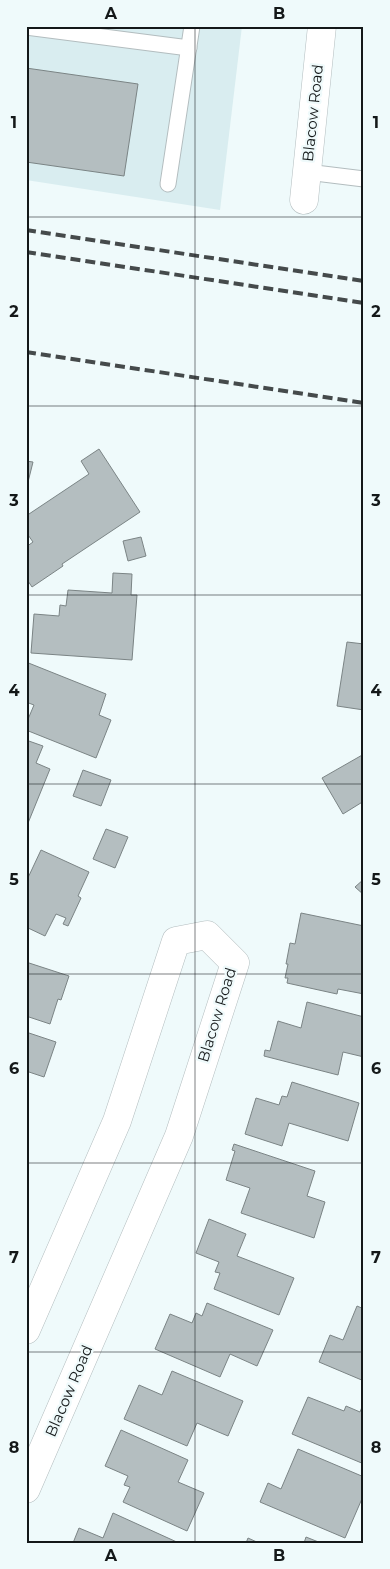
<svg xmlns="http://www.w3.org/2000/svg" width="390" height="1569" viewBox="0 0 390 1569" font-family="Montserrat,sans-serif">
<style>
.built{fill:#d9edf0}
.building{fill:#b4bec0;stroke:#7b8485}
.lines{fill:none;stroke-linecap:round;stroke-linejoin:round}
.lane-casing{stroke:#b3bdbf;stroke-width:17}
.secondary-casing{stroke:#b3bdbf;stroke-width:29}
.lane{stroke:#fff;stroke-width:15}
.secondary{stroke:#fff;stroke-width:28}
.rail{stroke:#454a4b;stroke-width:4;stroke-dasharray:10 5;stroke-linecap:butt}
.grid{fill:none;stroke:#141819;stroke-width:1;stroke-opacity:0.55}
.labels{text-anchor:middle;stroke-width:4.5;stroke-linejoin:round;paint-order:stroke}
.street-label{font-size:15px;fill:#141819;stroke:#effafb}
.neatline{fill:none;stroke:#141819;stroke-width:2}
.grid-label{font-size:16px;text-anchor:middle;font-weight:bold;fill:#141819}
</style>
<rect width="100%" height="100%" fill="#effafb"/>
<path class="built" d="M26,26h216l-22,184 -194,-30z"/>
<g class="building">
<path d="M26,68l112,16 -14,92 -98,-14z"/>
<path d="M99,449l41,63 -78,52 1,2 -31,21 -6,-9v-31l7,-5 -7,-10v-16l63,-42 -8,-13z"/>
<path d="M26,461l7,1 -7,28z"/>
<path d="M141,537l5,19 -18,5 -5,-20z"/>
<path d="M113,573l19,1 -1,21h6l-5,65 -101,-7 3,-39 25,2 1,-11 6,1 2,-16 44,3z"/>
<path d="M347,642l17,2v66l-27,-4z"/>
<path d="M26,662l80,32 -7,21 12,5 -15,38 -70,-28v-6l8,-19 -8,-3z"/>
<path d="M26,740l17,6 -7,17 14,6 -24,59z"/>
<path d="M364,754v47l-21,13 -21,-36z"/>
<path d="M83,770l28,10 -10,26 -28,-10z"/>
<path d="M106,829l22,8 -13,31 -22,-9z"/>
<path d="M41,850l48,22 -11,24 3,2 -13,28 -5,-2 3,-6 -10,-4 -11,22 -19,-9v-45z"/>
<path d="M364,879v16l-9,-8z"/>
<path d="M301,913l63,13v68l-26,-5 -1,5 -50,-11 1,-5h-3l3,-14h-2l4,-21 5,1z"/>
<path d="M26,962l43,14 -8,24 -3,-1 -8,25 -24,-8z"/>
<path d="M307,1002l57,15v40l-21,-5 -5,23 -74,-19 1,-6 5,1 8,-30 23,7z"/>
<path d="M26,1032l30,10 -12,35 -18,-6z"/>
<path d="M292,1082l67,21 -11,38 -59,-18 -7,23 -37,-12 11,-36 23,7 3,-9 5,1z"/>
<path d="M234,1144l81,27 -8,25 18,6 -11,36 -73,-25 9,-25 -24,-8 9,-29 -3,-1z"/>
<path d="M209,1219l37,15 -9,22 57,22 -15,37 -65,-26 6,-16 -5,-1 4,-10 -23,-9z"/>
<path d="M207,1303l66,27 -16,36 -27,-12 -10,23 -65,-28 15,-35 22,9 4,-10 6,3z"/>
<path d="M357,1306l7,3v72l-45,-19 11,-27 13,5z"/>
<path d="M172,1371l71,30 -15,35 -31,-13 -10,23 -63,-27 15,-34 23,10z"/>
<path d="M308,1397l36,14 2,-5 14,6 4,-10v62l-72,-30z"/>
<path d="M121,1430l67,30 -10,22 26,11 -17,38 -64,-29 7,-15 -6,-2 4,-9 -23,-10z"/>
<path d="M298,1449l66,28v17l-19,44 -85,-36 8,-19 13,6z"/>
<path d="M113,1513l66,30h-106l6,-15 24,10z"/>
<path d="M306,1537l15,6h-17z"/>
<path d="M248,1538l11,5h-13z"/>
</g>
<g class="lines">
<defs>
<g id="lane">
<path d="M26,27l163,21"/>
<path d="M307,172l57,7"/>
<path d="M168,184l24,-158"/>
</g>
<g id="secondary">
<path d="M304,200l18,-174"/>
<path d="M26,1330l91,-209 59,-180 31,-6 28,28 -56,173 -153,353"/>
</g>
</defs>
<use href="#lane" class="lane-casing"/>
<use href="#secondary" class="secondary-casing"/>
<use href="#lane" class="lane"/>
<use href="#secondary" class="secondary"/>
<g class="rail">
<path d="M26,230l338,51"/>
<path d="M26,252l338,51"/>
<path d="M26,352l338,51"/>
</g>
</g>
<path class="grid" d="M195,26v1517M26,217h338M26,406h338M26,595h338M26,784h338M26,974h338M26,1163h338M26,1352h338"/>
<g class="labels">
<g class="street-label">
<text transform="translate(313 113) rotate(-84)" y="5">Blacow Road</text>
<text transform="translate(217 1015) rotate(-73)" y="5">Blacow Road</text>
<text transform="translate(69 1391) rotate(-67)" y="5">Blacow Road</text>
</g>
</g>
<rect width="390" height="1569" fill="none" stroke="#effafb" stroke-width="55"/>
<rect x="28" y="28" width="334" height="1514" class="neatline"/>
<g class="grid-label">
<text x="111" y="19">A</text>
<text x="279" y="19">B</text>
<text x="14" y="128">1</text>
<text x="376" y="128">1</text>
<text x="14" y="317">2</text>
<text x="376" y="317">2</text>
<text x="14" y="506">3</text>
<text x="376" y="506">3</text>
<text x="14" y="696">4</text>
<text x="376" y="696">4</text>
<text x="14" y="885">5</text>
<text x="376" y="885">5</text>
<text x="14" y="1074">6</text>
<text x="376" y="1074">6</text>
<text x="14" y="1263">7</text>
<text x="376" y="1263">7</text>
<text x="14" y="1453">8</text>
<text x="376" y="1453">8</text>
<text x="111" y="1561">A</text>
<text x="279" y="1561">B</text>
</g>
</svg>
